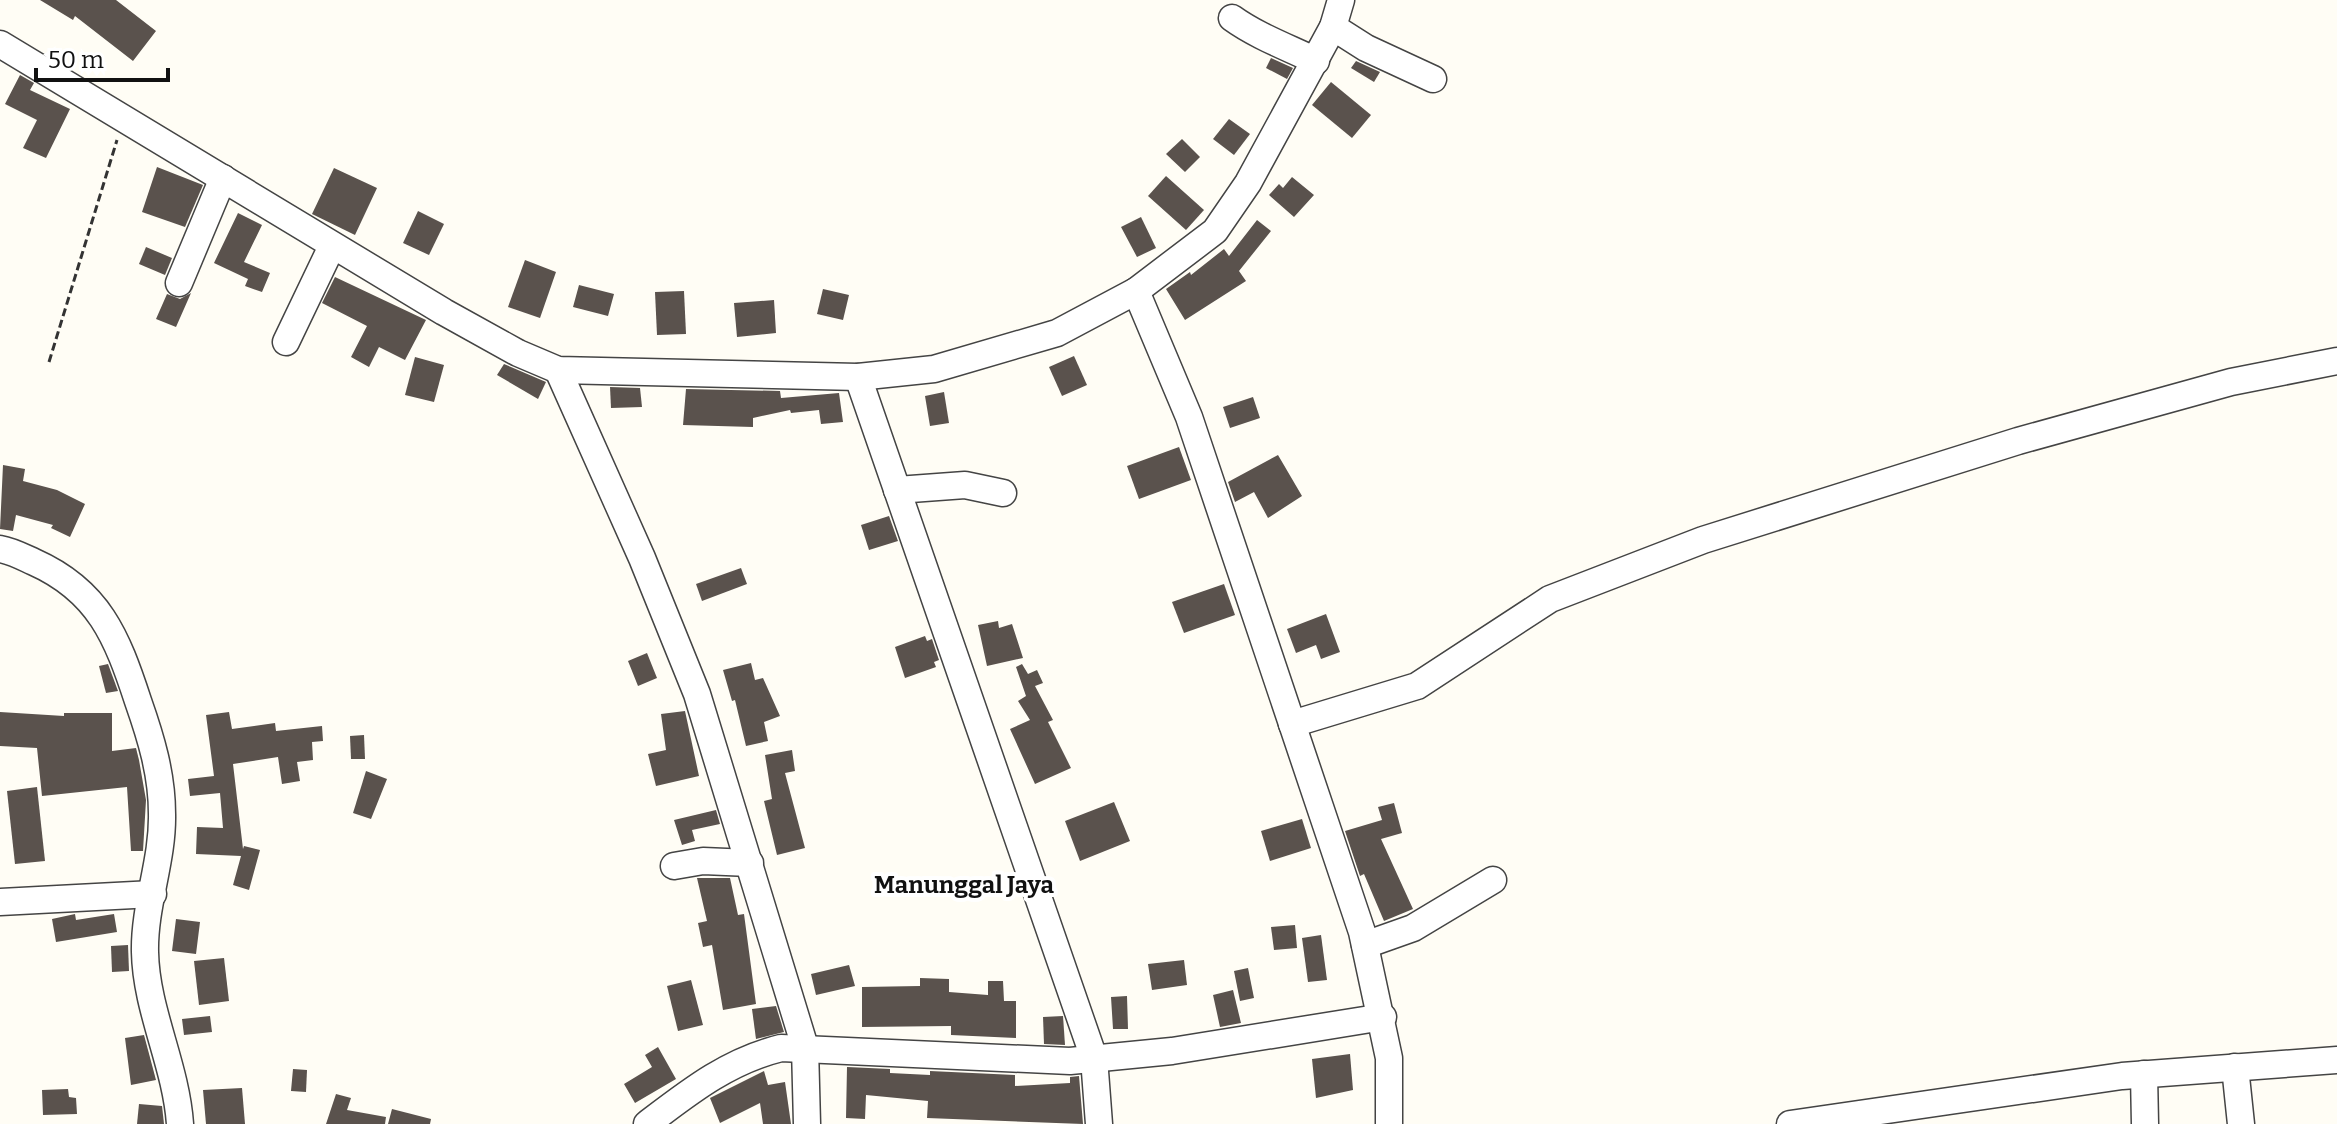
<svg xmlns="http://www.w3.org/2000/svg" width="2337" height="1124" viewBox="0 0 2337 1124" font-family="Bitter,serif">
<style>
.building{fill:#5a524d}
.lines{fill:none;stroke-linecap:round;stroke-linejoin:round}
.minor-casing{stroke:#444;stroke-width:29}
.path{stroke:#333;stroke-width:3;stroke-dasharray:8 4;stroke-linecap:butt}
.minor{stroke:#fff;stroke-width:26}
.labels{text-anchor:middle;stroke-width:8;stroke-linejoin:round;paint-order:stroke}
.quarter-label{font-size:24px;font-weight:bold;fill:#111;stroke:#fff}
</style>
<rect width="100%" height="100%" fill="#fffdf5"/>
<g class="building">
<path d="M40,0h76l40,31 -23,30 -58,-45 -2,4z"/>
<path d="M1271,58l22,10 -6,11 -21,-11z"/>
<path d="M1356,61l24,11 -6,10 -23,-14z"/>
<path d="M20,75l14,8 -4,7 40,19 -24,49 -23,-10 14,-28 -32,-16z"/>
<path d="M1331,82l40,33 -19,23 -40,-33z"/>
<path d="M1229,119l21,15 -16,21 -21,-16z"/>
<path d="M1182,139l18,18 -15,15 -19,-18z"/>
<path d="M157,167l46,18 -18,42 -43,-15z"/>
<path d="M334,168l43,20 -22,47 -43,-21z"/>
<path d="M1166,176l38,34 -18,20 -38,-34z"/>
<path d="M1292,177l22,18 -20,22 -25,-22 10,-11 4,4z"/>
<path d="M418,211l26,13 -15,31 -26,-12z"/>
<path d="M238,213l24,12 -18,37 26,11 -8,19 -17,-6 3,-7 -34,-16z"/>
<path d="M1141,217l15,31 -19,9 -16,-30z"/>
<path d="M1257,220l14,11 -32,40 7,10 -61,39 -19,-31 24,-17 1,3 33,-26 5,7z"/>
<path d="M146,247l26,11 -7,17 -26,-11z"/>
<path d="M525,260l31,12 -16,46 -32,-11z"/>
<path d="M335,277l91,43 -21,40 -26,-13 -10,20 -18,-10 16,-31 -45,-23z"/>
<path d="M579,285l35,9 -6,22 -35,-9z"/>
<path d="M823,289l26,6 -6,25 -26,-6z"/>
<path d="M684,291l2,43 -29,1 -2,-43z"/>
<path d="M191,293l-15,34 -20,-8 11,-25 13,5z"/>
<path d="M774,300l2,33 -39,4 -3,-34z"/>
<path d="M1074,356l13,29 -25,11 -13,-29z"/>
<path d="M415,357l29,8 -10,37 -29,-7z"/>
<path d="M504,364l42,18 -8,17 -41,-24z"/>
<path d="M610,387l30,1 2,19 -31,1z"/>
<path d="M686,389l94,2 1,7 58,-5 4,29 -22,2 -2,-14 -28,3 -1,-3 -37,8v9l-70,-2z"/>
<path d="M944,392l5,31 -19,3 -5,-30z"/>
<path d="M1253,397l7,21 -30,10 -7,-21z"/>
<path d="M1179,447l12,33 -52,19 -12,-33z"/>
<path d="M1278,455l24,41 -34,22 -14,-26 -19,10 -7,-20z"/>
<path d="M3,465l22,4 -2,12 34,9 28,14 -15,33 -19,-9 2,-3 -37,-10 -3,16 -13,-2z"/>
<path d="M889,516l9,25 -29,9 -8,-25z"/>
<path d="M741,568l6,16 -45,17 -6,-17z"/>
<path d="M1224,584l11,31 -51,18 -12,-31z"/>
<path d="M1326,614l14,38 -19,7 -5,-14 -20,8 -9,-24z"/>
<path d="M998,621l1,7 13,-4 11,34 -36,8 -9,-41z"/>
<path d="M925,636l2,5 5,-2 7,21 -5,2 2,5 -31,11 -10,-31z"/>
<path d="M647,653l10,25 -19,8 -10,-25z"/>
<path d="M751,663l4,17 8,-2 17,38 -16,6 4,19 -22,5 -11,-46 -3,1 -9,-31z"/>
<path d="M108,664l10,27 -12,2 -7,-27z"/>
<path d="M1022,664l6,10 9,-4 6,13 -8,3 18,34 -5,2 23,46 -36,16 -25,-55 20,-9 -12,-19 8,-5 -10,-29z"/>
<path d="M685,711l14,65 -43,10 -8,-32 18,-4 -5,-36z"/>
<path d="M0,712l64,4v-3h48v38l24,-3 3,12 7,40 -3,51h-12l-4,-64 -85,9 -5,-48 -37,-2z"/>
<path d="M229,712l3,17 43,-6 1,8 46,-5 1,15 -11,1 1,18 -16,2 3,19 -18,3 -4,-27 -45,7 10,85 1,-3 16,4 -11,40 -16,-5 8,-29 -45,-2 1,-27 26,1 -3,-35 -30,3 -2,-17 26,-3 -8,-61z"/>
<path d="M364,735l1,24h-14l-1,-23z"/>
<path d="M792,750l3,21 -10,2 20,75 -28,7 -13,-54 8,-2 -7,-44z"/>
<path d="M366,771l21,8 -16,40 -18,-6z"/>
<path d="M37,787l8,74 -30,3 -8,-73z"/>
<path d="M1114,802l16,39 -50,20 -15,-40z"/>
<path d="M1394,803l8,30 -21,6 32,70 -29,12 -20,-47 -4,2 -15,-45 37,-11 -4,-13z"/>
<path d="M716,810l4,14 -28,6 3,11 -13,4 -8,-25z"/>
<path d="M1302,819l9,29 -41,13 -9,-30z"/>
<path d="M697,878h33l8,37 6,-1 12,90 -33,6 -11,-65 -9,2 -5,-24 9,-2z"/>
<path d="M75,914l1,6 38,-6 3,18 -61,10 -4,-23z"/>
<path d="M176,919l24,3 -4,32 -24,-3z"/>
<path d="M1295,925l2,23 -23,2 -3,-23z"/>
<path d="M1321,935l6,45 -19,2 -6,-44z"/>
<path d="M128,945l1,26 -17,1 -1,-26z"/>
<path d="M224,958l5,43 -30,4 -5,-44z"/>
<path d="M1184,960l3,25 -35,5 -4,-26z"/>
<path d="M849,965l6,21 -39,9 -5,-21z"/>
<path d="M1248,968l6,30 -14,3 -6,-30z"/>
<path d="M920,978l29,1v13l39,3v-14h15l1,20h12v37l-65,-3v-9l-89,1v-40l58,-1z"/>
<path d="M691,980l12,45 -25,6 -11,-45z"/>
<path d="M1233,990l8,33 -21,4 -7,-32z"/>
<path d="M1127,996l1,33h-15l-2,-32z"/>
<path d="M776,1006l8,26 -28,7 -4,-30z"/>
<path d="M210,1016l2,16 -28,3 -2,-16z"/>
<path d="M1063,1016l2,29 -21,-1 -1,-27z"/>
<path d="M144,1035l12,45 -25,5 -6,-47z"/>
<path d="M658,1047l18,32 -41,24 -11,-19 28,-17 -7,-12z"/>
<path d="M1350,1054l3,36 -37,8 -4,-39z"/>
<path d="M847,1067l43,2v4l40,2v-4l85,4v11l55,-3v-6l9,-1 4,48 -156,-6 1,-17 -62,-6 -1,24 -19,-1z"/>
<path d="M293,1069l14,1 -1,22 -15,-1z"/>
<path d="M764,1071l4,14 17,-3 6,42h-28l-3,-21 -40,20 -10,-25z"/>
<path d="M242,1088l3,36h-39l-3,-34z"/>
<path d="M68,1089l1,8 7,1 1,16 -34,1 -1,-25z"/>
<path d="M336,1094l15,4 -4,12 39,7 -1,7h-59z"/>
<path d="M139,1104l23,2 2,18h-27z"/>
<path d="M392,1109l39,10 -1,5h-42z"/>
</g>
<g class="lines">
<defs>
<g id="minor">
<path d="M1232,18c25,18 55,29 84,43"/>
<path d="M1333,27l33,21 67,31"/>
<path d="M0,44l444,268 74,41 40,17 300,7 76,-8 123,-36 79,-42 79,-60 33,-48 85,-156 8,-27"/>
<path d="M179,283l44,-105"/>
<path d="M1136,291l53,126 173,515 27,126v66"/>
<path d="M286,342l46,-96"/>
<path d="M558,370l84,188 55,136 108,353 2,77"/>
<path d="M858,377l236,681 5,66"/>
<path d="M897,490l68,-5 38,8"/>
<path d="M0,549c12,2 23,8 34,13 65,29 83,75 104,139 13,37 24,73 24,113 1,47 -18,91 -17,138 1,58 31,113 35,172"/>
<path d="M1292,724l125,-38 133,-87 153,-59 315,-99 213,-59 106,-21"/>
<path d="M674,866l29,-5 47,2"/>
<path d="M0,902l153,-8"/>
<path d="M1365,945l48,-17 80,-48"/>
<path d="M2235,1067l6,57"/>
<path d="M2144,1074l1,50"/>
<path d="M647,1124c42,-32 81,-63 134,-76l289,13 102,-10 211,-34"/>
<path d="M1790,1124l332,-48 215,-16"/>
</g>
</defs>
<use href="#minor" class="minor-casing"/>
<path class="path" d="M49,362l68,-222"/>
<use href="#minor" class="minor"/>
</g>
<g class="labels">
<g class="quarter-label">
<text x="964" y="893">Manunggal Jaya</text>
</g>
</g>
<path d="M36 68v12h132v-12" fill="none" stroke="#111111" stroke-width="4"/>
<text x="48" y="68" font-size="24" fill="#111111" stroke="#ffffff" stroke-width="6" paint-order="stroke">50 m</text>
</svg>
